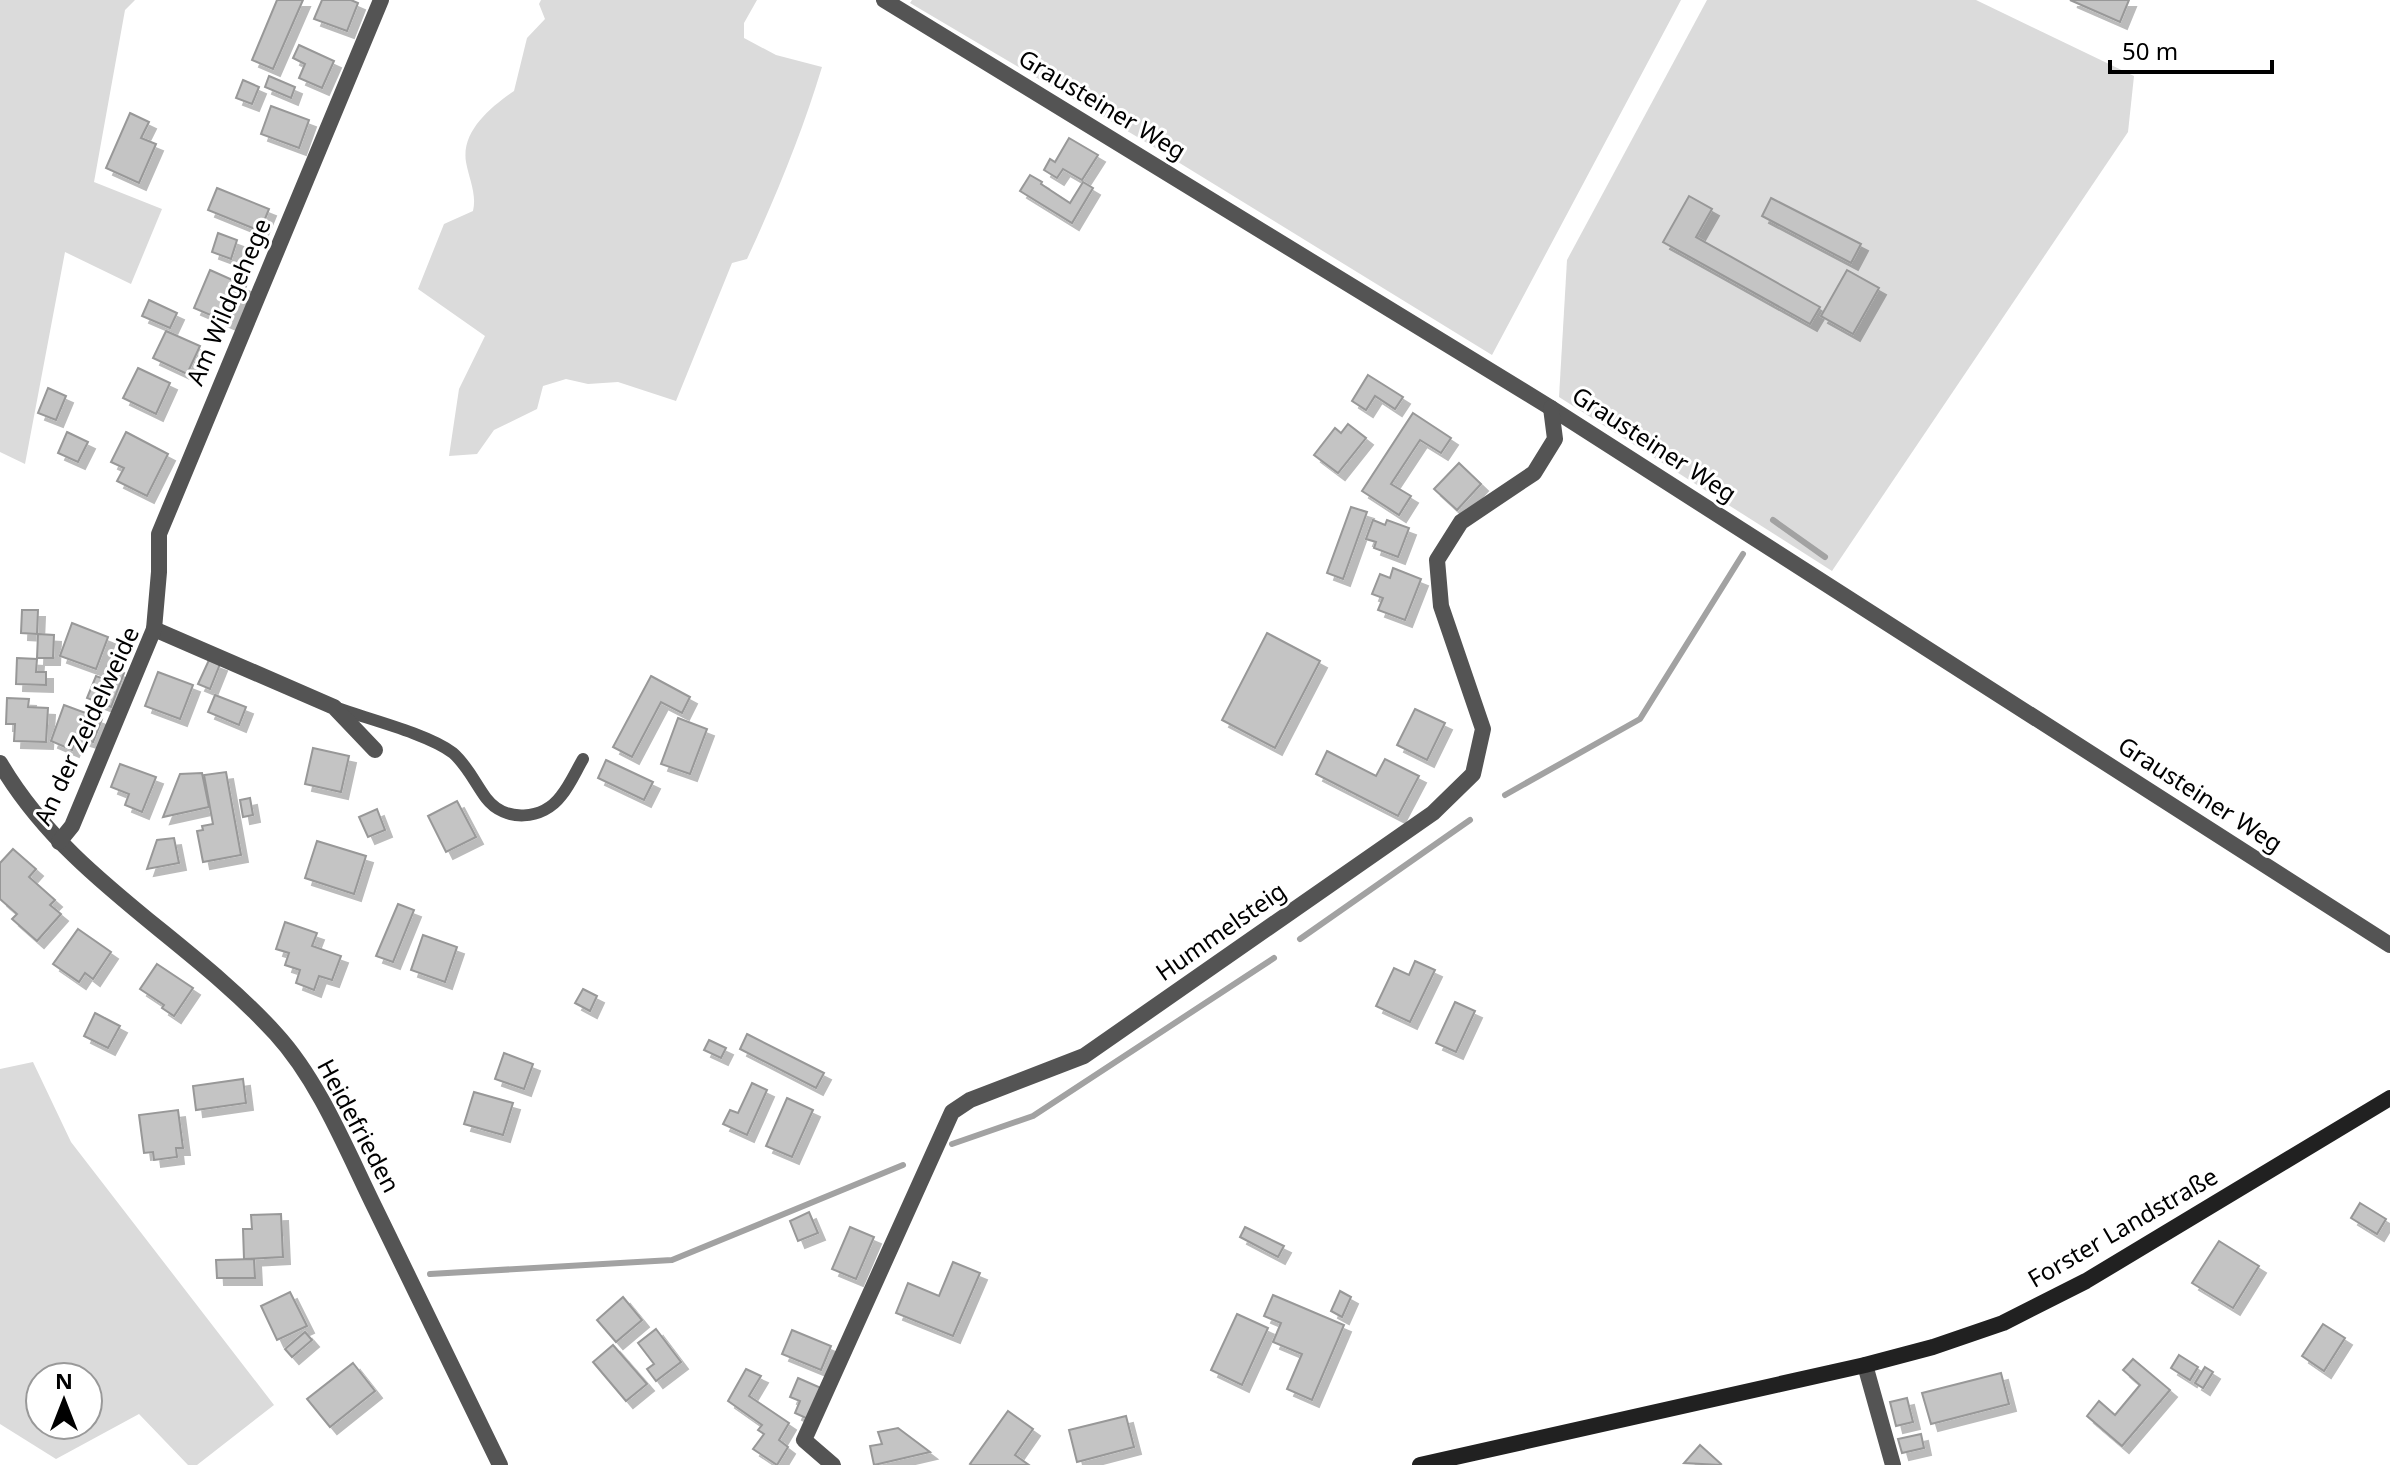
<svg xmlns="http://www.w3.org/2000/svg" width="2390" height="1465" viewBox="0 0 2390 1465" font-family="'Noto Sans',sans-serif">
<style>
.green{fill:#dbdbdb;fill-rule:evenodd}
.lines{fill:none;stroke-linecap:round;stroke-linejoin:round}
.stream{stroke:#a2a2a2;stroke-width:6}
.building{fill:#c4c4c4;stroke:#989898;stroke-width:2;filter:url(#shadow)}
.service{stroke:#545454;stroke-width:12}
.minor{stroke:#545454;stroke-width:16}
.secondary{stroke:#212121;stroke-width:16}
.labels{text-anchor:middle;stroke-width:6;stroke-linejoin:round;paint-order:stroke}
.street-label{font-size:24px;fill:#000;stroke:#fff}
</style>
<defs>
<filter id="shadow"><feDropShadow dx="7" dy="7" stdDeviation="0" flood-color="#0004"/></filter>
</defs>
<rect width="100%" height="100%" fill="#fff"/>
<g class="green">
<path d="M0,0h135l-10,10 -31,172 68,27 -31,75 -66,-32 -40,212 -25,-12z"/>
<path d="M541,0h216l-13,23v15l32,17 46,12c-20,66 -46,129 -75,192l-15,4 -56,138 -58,-19 -30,2 -22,-5 -23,7 -6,23 -43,21 -17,24 -28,2 10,-67 26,-53 -67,-47 26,-65 29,-13c4,-17 -4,-32 -7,-49 -5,-31 25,-55 48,-71l13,-53 18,-19 -6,-15z"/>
<path d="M912,0h769l-189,355 -358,-220 -224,-132z"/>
<path d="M1707,0h269l158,76 -6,56 -296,439 -273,-174 8,-137z"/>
<path d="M33,1062l38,80 203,263 -77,60h-9l-49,-51 -83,45 -56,-35v-355zM40,1377h48v48h-48z"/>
</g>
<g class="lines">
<g class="stream">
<path d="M1773,520l52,37"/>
<path d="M1505,795l135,-76 103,-165"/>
<path d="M1300,939l170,-119"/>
<path d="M952,1144l81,-28 241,-158"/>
<path d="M430,1274l242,-14 231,-95"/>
</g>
</g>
<g class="building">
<path d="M277,0h26l-30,69 -21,-9z"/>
<path d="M322,0h29l7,3 -11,28 -33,-12z"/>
<path d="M2070,0h59l-9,22z"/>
<path d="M299,45l35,16 -12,27 -23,-10 6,-14 -12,-6z"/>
<path d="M269,76l26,11 -4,11 -26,-11z"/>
<path d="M243,80l16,7 -7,17 -16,-6z"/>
<path d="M271,106l38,14 -10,28 -38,-14z"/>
<path d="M130,113l19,9 -8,16 15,6 -17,39 -33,-15z"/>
<path d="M1069,138l29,17 -16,25 -19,-11 -6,9 -13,-8 6,-11 5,3z"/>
<path d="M1030,175l12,7 -1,2 29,19 13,-21 10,6 -21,35 -52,-32z"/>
<path d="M217,188l52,21 -9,22 -52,-21z"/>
<path d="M1689,196l23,13 -16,28 124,70 -10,17 -147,-82z"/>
<path d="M1771,198l90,46 -10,19 -89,-47z"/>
<path d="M218,233l19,7 -6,19 -19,-7z"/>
<path d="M210,270l36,16 -17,37 -35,-15z"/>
<path d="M1847,270l32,18 -26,46 -32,-18z"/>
<path d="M149,300l28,13 -7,15 -28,-12z"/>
<path d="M166,331l34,15 -13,28 -34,-16z"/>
<path d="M138,368l32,15 -14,31 -33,-16z"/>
<path d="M1368,375l35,22 -8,12 -20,-13 -9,14 -14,-9z"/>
<path d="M48,388l18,8 -10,24 -18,-7z"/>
<path d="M1413,413l38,25 -10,15 -21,-13 -29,44 20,12 -12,19 -37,-24z"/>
<path d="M1348,424l18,14 -28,35 -24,-18 21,-27 6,5z"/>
<path d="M67,432l21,10 -10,20 -20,-9z"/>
<path d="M126,432l42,22 -21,42 -30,-15 7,-13 -13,-6z"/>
<path d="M1459,463l22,21 -24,26 -23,-21z"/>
<path d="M1351,507l16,5 -24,67 -16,-6z"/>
<path d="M1373,520l12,5 2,-5 22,8 -11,29 -24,-9 2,-6 -10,-3z"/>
<path d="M1393,568l28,11 -16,41 -27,-10 5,-12 -11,-4 8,-20 10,4z"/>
<path d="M22,610h16l-1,24 -16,-1z"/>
<path d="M72,623l36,14 -12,32 -36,-13z"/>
<path d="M1267,633l53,28 -45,87 -53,-28z"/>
<path d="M38,634l16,1 -1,23h-16z"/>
<path d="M17,658l20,1 -1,13h10v13l-30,-1z"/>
<path d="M209,660l11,4 -10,25 -12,-5z"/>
<path d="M108,667l16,6 -13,34 -24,-9 9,-22 8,3z"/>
<path d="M158,672l35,13 -13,34 -35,-13z"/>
<path d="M651,676l39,21 -8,16 -21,-11 -29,55 -19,-10z"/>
<path d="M215,695l31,12 -7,18 -31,-13z"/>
<path d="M7,698l22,1 -1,8 20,1 -2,34 -32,-1 1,-17h-9z"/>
<path d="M64,705l38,14 -9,23 -16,-5 -5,13 -21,-9z"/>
<path d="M1415,709l30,14 -18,37 -30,-15z"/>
<path d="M678,718l29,11 -17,45 -29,-10z"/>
<path d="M313,748l36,8 -8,36 -36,-8z"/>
<path d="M1327,751l49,25 9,-17 34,17 -21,40 -82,-42z"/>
<path d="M606,760l47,22 -9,18 -46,-22z"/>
<path d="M120,764l36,13 -14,35 -17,-7 4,-11 -18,-7z"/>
<path d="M226,772l15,83 -38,7 -6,-31 6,-1 -1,-4 11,-2 -9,-49z"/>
<path d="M202,773l7,34 -46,10 17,-43z"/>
<path d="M250,798l3,17 -10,2 -3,-17z"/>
<path d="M457,801l19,36 -30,15 -18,-36z"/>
<path d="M377,809l8,21 -17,7 -9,-20z"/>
<path d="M174,838l5,25 -32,6 10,-29z"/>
<path d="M317,841l49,15 -12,38 -49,-16z"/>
<path d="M13,849l23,20 -7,8 26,23 -5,5 11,9 -24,27 -25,-22 5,-5 -17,-15v-36z"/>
<path d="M398,904l16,6 -21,52 -17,-6z"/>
<path d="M285,922l32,11 -5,13 29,10 -9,24 -13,-4 -5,14 -18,-7 4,-13 -15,-5 4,-12 -13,-4z"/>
<path d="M78,929l33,23 -18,27 -8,-6 -6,9 -26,-18z"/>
<path d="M423,935l34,12 -12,35 -34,-12z"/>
<path d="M1415,961l20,9 -25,52 -34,-16 18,-38 15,7z"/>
<path d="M157,964l36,24 -19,28 -12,-8 2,-3 -24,-16z"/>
<path d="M583,989l14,7 -7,15 -15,-8z"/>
<path d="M1455,1002l20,9 -19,41 -20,-9z"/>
<path d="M95,1013l25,13 -12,22 -24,-12z"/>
<path d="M747,1034l77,39 -8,15 -76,-39z"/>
<path d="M709,1040l17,8 -5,10 -17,-8z"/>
<path d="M504,1053l29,11 -9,25 -29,-10z"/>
<path d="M243,1079l3,24 -50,7 -3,-24z"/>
<path d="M752,1083l15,7 -20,45 -24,-11 7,-14 8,3z"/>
<path d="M474,1092l39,11 -10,32 -39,-11z"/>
<path d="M787,1098l26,12 -21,47 -26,-11z"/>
<path d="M178,1110l5,38h-7l1,9 -23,3 -1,-8 -9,1 -5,-38z"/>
<path d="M2360,1203l26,16 -9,15 -26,-16z"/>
<path d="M809,1212l9,21 -20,8 -8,-20z"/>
<path d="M281,1214l2,43 -39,2 -1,-30h9l-1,-14z"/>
<path d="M850,1227l24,10 -18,42 -24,-10z"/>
<path d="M1245,1227l39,19 -6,11 -38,-20z"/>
<path d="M2219,1241l40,25 -26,42 -41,-25z"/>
<path d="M254,1259l1,19h-38l-1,-18z"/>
<path d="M953,1262l27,11 -27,63 -57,-23 12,-30 31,13z"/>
<path d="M1340,1291l11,6 -9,20 -11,-6z"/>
<path d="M290,1292l17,34 -30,14 -16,-34z"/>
<path d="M1273,1295l71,30 -32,75 -25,-11 15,-35 -29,-12 8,-19 -17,-7z"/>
<path d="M623,1297l19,23 -26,22 -19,-22z"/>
<path d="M1237,1314l31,14 -26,57 -31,-15z"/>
<path d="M2323,1324l22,14 -21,33 -22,-15z"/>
<path d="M656,1329l25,33 -25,19 -9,-12 7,-5 -16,-21z"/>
<path d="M792,1330l39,16 -10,24 -39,-16z"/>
<path d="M305,1332l7,8 -20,17 -7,-8z"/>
<path d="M613,1345l34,39 -21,17 -33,-39z"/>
<path d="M2179,1355l19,12 -8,13 -19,-12z"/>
<path d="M2133,1359l37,31 -48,56 -35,-30 12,-15 16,14 25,-30 -17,-15z"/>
<path d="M353,1363l22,28 -45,36 -23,-28z"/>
<path d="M2205,1367l8,5 -10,16 -8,-5z"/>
<path d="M746,1369l15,7 -12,20 40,27 -10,17 9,7 -11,18 -24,-16 11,-15 -6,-4 4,-5 -34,-24z"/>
<path d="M2001,1373l8,31 -78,20 -9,-31z"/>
<path d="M798,1378l23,10 -13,31 -13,-6 5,-12 -10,-4z"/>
<path d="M1907,1398l6,24 -17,4 -6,-24z"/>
<path d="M1008,1411l25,18 -18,26 14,10h-57l-2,-1z"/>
<path d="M1126,1416l8,31 -57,15 -8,-32z"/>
<path d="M898,1428l32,24 -56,13 -4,-19 12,-2 -4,-12z"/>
<path d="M1921,1434l3,14 -22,5 -4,-14z"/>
<path d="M1700,1445l21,19 -1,1 -36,-2z"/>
</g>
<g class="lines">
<path class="service" d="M337,708c31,11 91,26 116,45 14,12 22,30 33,45 19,25 57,22 75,-2 9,-11 15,-25 22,-37"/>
<g class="minor">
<path d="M884,0l667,408 839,537"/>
<path d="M154,629l180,78 41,43"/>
<path d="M0,763c67,115 189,175 276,271 43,47 71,117 99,174 42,86 83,171 125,257"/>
<path d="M59,842l13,-16 82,-197 5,-57v-38l222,-534"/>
<path d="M1865,1365l28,100"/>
<path d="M833,1465l-29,-25 148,-328 18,-12 114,-44 349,-243 40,-39 10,-45 -42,-123 -4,-46 24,-38 73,-49 21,-34 -4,-31"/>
</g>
<path class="secondary" d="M1420,1465l445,-100 68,-18 70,-24 83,-42 304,-183"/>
</g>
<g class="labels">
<g class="street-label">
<text transform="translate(1102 105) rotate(31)" y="8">Grausteiner Weg</text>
<text transform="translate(229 302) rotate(-67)" y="8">Am Wildgehege</text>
<text transform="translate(1654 445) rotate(33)" y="8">Grausteiner Weg</text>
<text transform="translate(87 726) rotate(-65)" y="8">An der Zeidelweide</text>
<text transform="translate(2200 795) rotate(33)" y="8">Grausteiner Weg</text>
<text transform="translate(1221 932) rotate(-35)" y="8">Hummelsteig</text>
<text transform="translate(358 1126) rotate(62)" y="8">Heidefrieden</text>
<text transform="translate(2123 1228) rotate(-30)" y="8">Forster Landstraße</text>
</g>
</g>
<g transform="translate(64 1401)"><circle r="38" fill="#ffffff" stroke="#999999" stroke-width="2"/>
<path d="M0-6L14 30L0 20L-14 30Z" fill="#000000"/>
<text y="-12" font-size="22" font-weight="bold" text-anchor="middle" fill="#000000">N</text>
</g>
<path d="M2110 60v12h162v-12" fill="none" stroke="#000000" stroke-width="4"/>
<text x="2122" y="60" font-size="24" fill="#000000" stroke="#ffffff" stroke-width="6" paint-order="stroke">50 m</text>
</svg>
